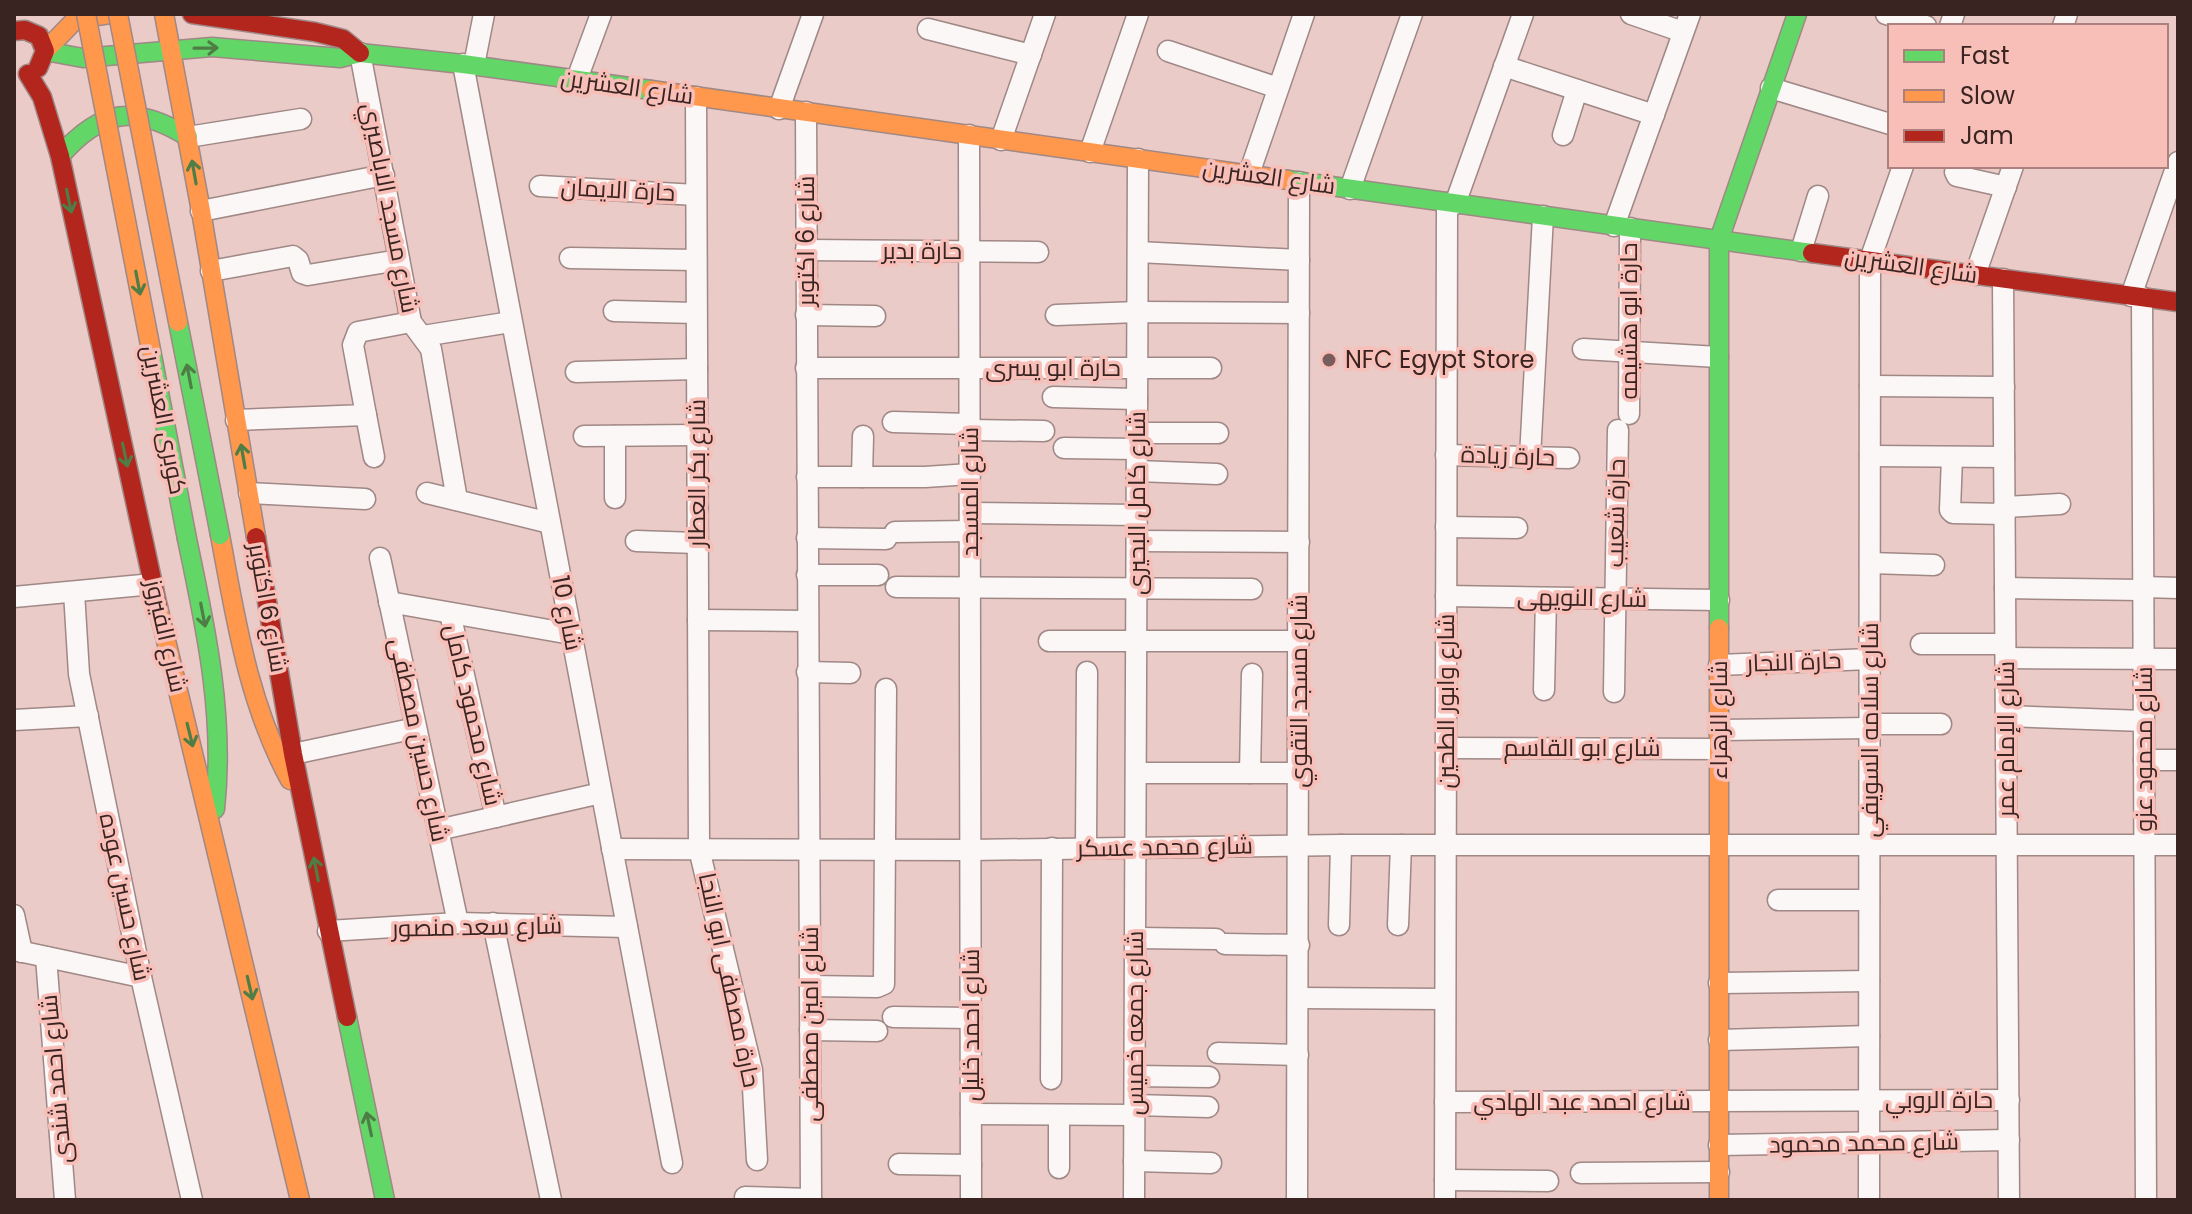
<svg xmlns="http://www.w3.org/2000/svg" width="2192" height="1214" viewBox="0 0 2192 1214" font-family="Poppins,Cairo,sans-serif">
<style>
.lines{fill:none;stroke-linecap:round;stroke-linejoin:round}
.street-casing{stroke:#9f8886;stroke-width:23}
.fast-casing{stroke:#9f8886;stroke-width:21}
.slow-casing{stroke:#9f8886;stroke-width:21}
.jam-casing{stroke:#9f8886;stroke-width:21}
.street{stroke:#fcf7f7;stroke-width:20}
.fast{stroke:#63d668;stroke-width:18}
.slow{stroke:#ff974d;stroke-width:18}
.jam{stroke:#b3261e;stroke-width:18}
.fast-bridge-casing{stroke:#9f8886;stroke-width:21;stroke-linecap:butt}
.slow-bridge-casing{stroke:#9f8886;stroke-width:21;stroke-linecap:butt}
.fast-bridge{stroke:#63d668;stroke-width:18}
.slow-bridge{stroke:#ff974d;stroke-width:18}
.oneway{stroke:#4e7d45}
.poi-dot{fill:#775e5c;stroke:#f8bfb9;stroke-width:3}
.labels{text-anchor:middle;stroke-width:7;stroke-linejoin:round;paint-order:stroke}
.street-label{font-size:24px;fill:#392422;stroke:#f8bfb9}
.poi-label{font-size:24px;fill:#392422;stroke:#f8bfb9;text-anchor:start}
</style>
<rect width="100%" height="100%" fill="#eacbc7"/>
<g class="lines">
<defs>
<g id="street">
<path d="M1631,14l52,18"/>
<path d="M1886,14l40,12"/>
<path d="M1950,26l4,-12"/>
<path d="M2063,26l4,-12"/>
<path d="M928,29l103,26"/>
<path d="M1168,51l110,37"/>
<path d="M360,53l51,269 20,27 26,151"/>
<path d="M463,64l209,1099"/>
<path d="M474,65l10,-51"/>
<path d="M1504,66l150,49"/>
<path d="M577,79l24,-65"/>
<path d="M1771,88l119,36"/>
<path d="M696,97l3,752 53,221 5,90"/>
<path d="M779,109l34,-95"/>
<path d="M806,112l5,1088"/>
<path d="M969,135l2,1065"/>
<path d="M1563,135l14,-45"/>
<path d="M188,137l113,-18"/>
<path d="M1001,140l44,-126"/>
<path d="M1090,152l48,-138"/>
<path d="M1957,166l-2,6 2,4 49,11"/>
<path d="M1249,174l55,-160"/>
<path d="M540,186l156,9"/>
<path d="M1350,189l62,-175"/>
<path d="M1455,204l68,-190"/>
<path d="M201,211l183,-36"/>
<path d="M1614,226l76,-212"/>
<path d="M806,250l232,2"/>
<path d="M1801,251l17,-55"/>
<path d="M1138,252l161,8"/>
<path d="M570,258l126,2"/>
<path d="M211,271l82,-15 5,4 4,13 6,2 91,-15"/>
<path d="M1975,275l38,-109"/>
<path d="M2003,279l6,921"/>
<path d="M2131,296l47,-134"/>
<path d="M2142,297l4,903"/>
<path d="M614,311l82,2"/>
<path d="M806,315l69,1"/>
<path d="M1056,315l82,-3 161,1"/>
<path d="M423,336l88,-14"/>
<path d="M1583,349l135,8"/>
<path d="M806,368h405"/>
<path d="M576,372l121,-3"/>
<path d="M1870,386l134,1"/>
<path d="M1053,397l84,2"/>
<path d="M1629,414l1,-186"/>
<path d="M366,415l8,42"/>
<path d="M236,420l130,-5 -13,-70 5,-13 53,-10"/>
<path d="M893,422l77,2"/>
<path d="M970,430l74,1"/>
<path d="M1137,433h81"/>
<path d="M584,436l113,-1"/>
<path d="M615,436v62"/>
<path d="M1064,448l73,1"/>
<path d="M1446,455l123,3"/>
<path d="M1870,456l134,1"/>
<path d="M1530,457l13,-241"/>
<path d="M1952,457l-2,53 3,3 52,1"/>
<path d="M1137,471l80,3"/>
<path d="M807,477h118l45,-3"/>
<path d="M862,477l1,-41"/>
<path d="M249,493l116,6"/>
<path d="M427,493l123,30"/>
<path d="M2004,507l56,-3"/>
<path d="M970,513l167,2"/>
<path d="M1446,527l71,1"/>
<path d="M895,532l75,-1"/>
<path d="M807,538l79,1"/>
<path d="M636,541l61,2"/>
<path d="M1137,541l162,1"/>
<path d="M380,558l78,365"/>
<path d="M1870,563l64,2"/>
<path d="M807,575h71"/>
<path d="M896,587l356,2"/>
<path d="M2143,587l35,1"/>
<path d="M2005,588l138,2"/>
<path d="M74,592l5,82 62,303 51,223"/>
<path d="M1446,596l273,4"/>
<path d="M14,597l139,-13"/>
<path d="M389,602l182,32"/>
<path d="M450,613l46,204"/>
<path d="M698,620l109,1"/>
<path d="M1049,641h250"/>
<path d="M1921,644h84"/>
<path d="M2006,658l172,1"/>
<path d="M1719,665l151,-6"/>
<path d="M807,672l43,1"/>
<path d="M1544,690l2,-92"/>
<path d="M1614,692l4,-262"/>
<path d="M2006,716l138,5"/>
<path d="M14,720l74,-4"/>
<path d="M1870,724h71"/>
<path d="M1719,730l151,-2"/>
<path d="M1446,748l273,1"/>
<path d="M293,754l123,-26"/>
<path d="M2144,760h34"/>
<path d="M1136,773h163"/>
<path d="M1250,773l2,-99"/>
<path d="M438,830l163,-37"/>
<path d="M1086,848l1,-176"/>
<path d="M612,849l358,1 371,-5h837"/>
<path d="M1778,900h91"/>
<path d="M14,915l8,37"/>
<path d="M493,923l58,277"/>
<path d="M1339,925l2,-80"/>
<path d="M1398,925l3,-80"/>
<path d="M328,931l130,-8 169,4"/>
<path d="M1136,938l80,1"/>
<path d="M1225,944l74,1"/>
<path d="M14,950l127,27"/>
<path d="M46,957l19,243"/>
<path d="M1719,983l150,-2"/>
<path d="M810,986l67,1 7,-3 2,-295"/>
<path d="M1299,998l146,1"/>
<path d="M893,1017l78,1"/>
<path d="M810,1030l67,1"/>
<path d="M1719,1040l150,-4"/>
<path d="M1218,1053l80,2"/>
<path d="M1135,1076l74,1"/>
<path d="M1051,1079l1,-231"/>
<path d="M1445,1102l564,-2"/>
<path d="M1135,1105l73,2"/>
<path d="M971,1114l163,1"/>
<path d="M1719,1145l290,-5"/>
<path d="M1134,1161l77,2"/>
<path d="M899,1164l72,1"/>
<path d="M1059,1168v-53"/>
<path d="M1581,1173l138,-1"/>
<path d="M1445,1180l103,1"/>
<path d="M745,1197l66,2"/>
<path d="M1134,1200l4,-1041"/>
<path d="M1297,1200l2,-1018"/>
<path d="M1445,1200l2,-997"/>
<path d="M1869,1200l1,-940 33,-94"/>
</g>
<g id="fast">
<path d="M45,51l38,7 129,-11 128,11 20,-5 103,11 188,26"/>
<path d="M60,156c41,-47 75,-52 128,-19"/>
<path d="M1288,180l524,73"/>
<path d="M187,539c19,90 38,177 28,270"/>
<path d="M1719,628v-388l78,-226"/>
<path d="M347,1017l38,183"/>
</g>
<g id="slow">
<path d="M164,14l37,197 55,326"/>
<path d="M45,51l31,-32 34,-5"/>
<path d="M651,90l637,90"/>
<path d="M220,535c16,85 28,168 70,245"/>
<path d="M158,607l142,593"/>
<path d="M1719,628v572"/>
</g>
<g id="jam">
<path d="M192,14l123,18 28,7 17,14"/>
<path d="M14,31l11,-1 14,6 6,15 -7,17"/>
<path d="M28,74l14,23 18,59 98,451"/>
<path d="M1812,253l366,49"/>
<path d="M256,537l37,217 54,263"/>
</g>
</defs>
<use href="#street" class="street-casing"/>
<use href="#fast" class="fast-casing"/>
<use href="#slow" class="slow-casing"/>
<use href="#jam" class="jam-casing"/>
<use href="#street" class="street"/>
<use href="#fast" class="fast"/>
<use href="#slow" class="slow"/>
<use href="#jam" class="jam"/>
<defs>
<g id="fast-bridge">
<path d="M178,322l42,213"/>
<path d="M151,350l36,189"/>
</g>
<g id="slow-bridge">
<path d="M86,14l65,336"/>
<path d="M118,14l60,308"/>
</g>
</defs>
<use href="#fast-bridge" class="fast-bridge-casing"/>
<use href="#slow-bridge" class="slow-bridge-casing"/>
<use href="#fast-bridge" class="fast-bridge"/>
<use href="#slow-bridge" class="slow-bridge"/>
</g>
<defs><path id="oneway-shaft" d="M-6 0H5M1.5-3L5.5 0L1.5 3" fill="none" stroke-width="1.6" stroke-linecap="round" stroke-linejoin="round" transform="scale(2)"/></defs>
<g class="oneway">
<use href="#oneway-shaft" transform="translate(206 48) rotate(-1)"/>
<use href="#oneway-shaft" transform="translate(194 172) rotate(-100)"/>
<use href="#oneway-shaft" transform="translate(69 201) rotate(78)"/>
<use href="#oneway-shaft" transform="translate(138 283) rotate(79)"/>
<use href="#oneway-shaft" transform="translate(189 376) rotate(-101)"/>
<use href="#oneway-shaft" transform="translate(125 455) rotate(78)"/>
<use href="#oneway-shaft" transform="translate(243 456) rotate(-100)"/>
<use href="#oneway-shaft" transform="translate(203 615) rotate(79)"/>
<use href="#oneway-shaft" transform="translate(190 735) rotate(76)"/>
<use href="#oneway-shaft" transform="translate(316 869) rotate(-101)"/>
<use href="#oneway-shaft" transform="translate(250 988) rotate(77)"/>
<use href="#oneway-shaft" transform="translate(369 1124) rotate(-102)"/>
</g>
<circle class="poi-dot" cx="1329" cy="360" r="8"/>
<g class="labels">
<g class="street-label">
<text transform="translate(627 87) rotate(8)" y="8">شارع العشرين</text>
<text transform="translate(1269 177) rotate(8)" y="8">شارع العشرين</text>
<text transform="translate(618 190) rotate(3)" y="8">حارة الايمان</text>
<text transform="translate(390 208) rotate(79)" y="8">شارع مسجد الاباصيري</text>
<text transform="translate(806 241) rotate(-90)" y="8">شارع 6 اكتوبر</text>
<text x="922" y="259">حارة بدير</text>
<text transform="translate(1911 266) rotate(8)" y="8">شارع العشرين</text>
<text transform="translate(1629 321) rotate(-90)" y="8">حارة ابو هشيمه</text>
<text x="1053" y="376">حارة ابو يسرى</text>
<text transform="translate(164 420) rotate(79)" y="8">كوبرى العشرين</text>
<text transform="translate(1508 456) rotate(2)" y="8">حارة زيادة</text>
<text transform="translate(697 473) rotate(-90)" y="8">شارع بكر العطار</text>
<text transform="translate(970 492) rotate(-90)" y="8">شارع المسجد</text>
<text transform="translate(1137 503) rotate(-90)" y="8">شارع كامل البحيرى</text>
<text transform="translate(1616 513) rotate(-89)" y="8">حارة شعيب</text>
<text transform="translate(1582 598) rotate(1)" y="8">شارع النويهى</text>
<text transform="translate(268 608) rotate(80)" y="8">شارع 6 اكتوبر</text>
<text transform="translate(567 613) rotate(79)" y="8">شارع 10</text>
<text transform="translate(166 636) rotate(77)" y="8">شارع الفيروز</text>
<text transform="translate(1794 662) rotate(-2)" y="8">حارة النجار</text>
<text transform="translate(1299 691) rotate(-90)" y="8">شارع مسجد التقوي</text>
<text transform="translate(1446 701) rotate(-90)" y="8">شارع وابور الطحين</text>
<text transform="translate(473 715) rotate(77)" y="8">شارع محمود كامل</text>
<text transform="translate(1719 720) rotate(-90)" y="8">شارع الزهراء</text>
<text transform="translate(1870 730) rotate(-90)" y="8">شارع سلامه السويفي</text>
<text transform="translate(2006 739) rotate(-90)" y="8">شارع الإمام عمر</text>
<text transform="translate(419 740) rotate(78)" y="8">شارع حسين مصطفى</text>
<text x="1582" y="756">شارع ابو القاسم</text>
<text transform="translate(2144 749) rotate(-90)" y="8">شارع محمود عزو</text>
<text transform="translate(1165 847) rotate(-1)" y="8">شارع محمد عسكر</text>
<text transform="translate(125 897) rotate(78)" y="8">شارع حسين عوده</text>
<text transform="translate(477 927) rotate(-1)" y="8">شارع سعد منصور</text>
<text transform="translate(729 980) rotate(78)" y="8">حارة مصطفى ابو النجا</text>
<text transform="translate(1135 1023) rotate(-90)" y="8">شارع جمعه خميس</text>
<text transform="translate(810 1024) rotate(-90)" y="8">شارع امين مصطفى</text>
<text transform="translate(971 1025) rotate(-90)" y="8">شارع احمد خليل</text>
<text transform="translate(56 1079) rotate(-95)" y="8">شارع احمد شندى</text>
<text x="1939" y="1108">حارة الروبي</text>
<text x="1582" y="1110">شارع احمد عبد الهادي</text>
<text transform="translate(1864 1143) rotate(-1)" y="8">شارع محمد محمود</text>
</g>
<g class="poi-label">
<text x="1345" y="368">NFC Egypt Store</text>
</g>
</g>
<rect width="2192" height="1214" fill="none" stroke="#392422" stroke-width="32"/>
<rect x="1888" y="24" width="280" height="144" fill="#f8bfb9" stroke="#ac817d" stroke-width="2"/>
<rect x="1904" y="50" width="40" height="12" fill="#63d668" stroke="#ac817d" stroke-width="2"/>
<text x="1960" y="64" font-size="24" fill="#392422">Fast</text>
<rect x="1904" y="90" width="40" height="12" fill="#ff974d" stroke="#ac817d" stroke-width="2"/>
<text x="1960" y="104" font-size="24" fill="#392422">Slow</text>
<rect x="1904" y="130" width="40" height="12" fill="#b3261e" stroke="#ac817d" stroke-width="2"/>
<text x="1960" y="144" font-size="24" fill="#392422">Jam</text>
</svg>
